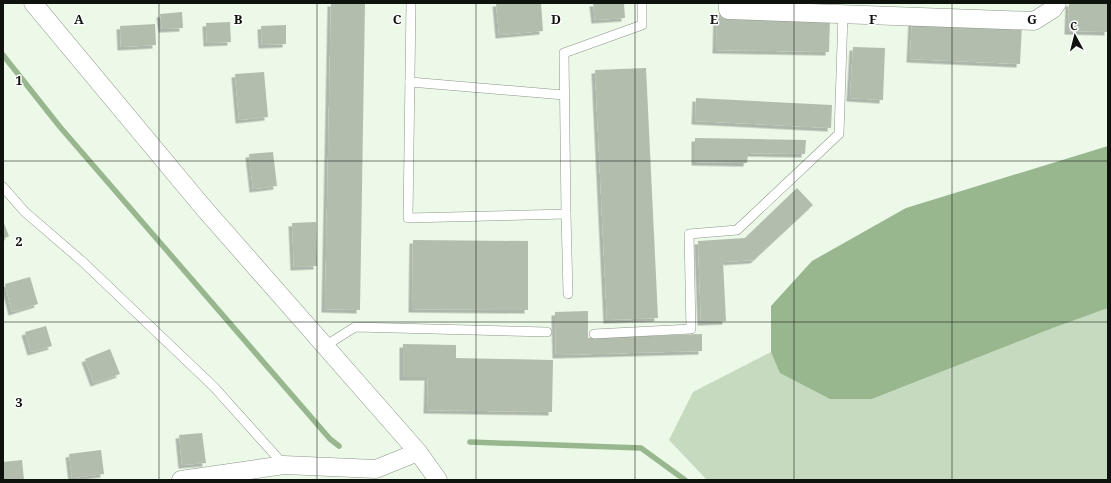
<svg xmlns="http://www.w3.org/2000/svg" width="1111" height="483" viewBox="0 0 1111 483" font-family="'Noto Serif',serif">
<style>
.green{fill:#c5dabe}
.water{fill:#99b78f}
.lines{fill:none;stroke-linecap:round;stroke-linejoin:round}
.stream{stroke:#99b78f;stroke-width:5.5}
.building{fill:#b2bdae;filter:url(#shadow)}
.lane-casing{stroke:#8b9687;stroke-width:10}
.street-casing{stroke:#8b9687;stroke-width:19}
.lane{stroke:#fff;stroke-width:9}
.street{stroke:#fff;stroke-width:18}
.grid{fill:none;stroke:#0f130e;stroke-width:1;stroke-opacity:0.55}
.grid-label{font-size:13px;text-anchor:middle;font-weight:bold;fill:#0f130e;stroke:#fff;stroke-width:3;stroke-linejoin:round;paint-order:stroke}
</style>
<defs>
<filter id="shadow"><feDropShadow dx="-3.5" dy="3.5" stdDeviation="0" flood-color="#0004"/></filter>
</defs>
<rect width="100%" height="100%" fill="#ecf8e8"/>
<path class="green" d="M1108,308v172h-401l-38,-40 24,-48 78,-40 10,21 20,10 71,16 181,-71z"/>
<path class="water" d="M1108,146v162l-55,20 -181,71h-42l-50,-26 -9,-21v-46l41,-45 94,-53z"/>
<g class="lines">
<g class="stream">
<path d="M3,55l57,72 270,312 9,7"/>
<path d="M470,442l171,6 44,32"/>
</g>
</g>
<g class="building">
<path d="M331,3h34l-5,307 -35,-1z"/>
<path d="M496,3h45l2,28 -44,4z"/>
<path d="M593,3h31l1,15 -30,2z"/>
<path d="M1069,3h39v29l-40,-1z"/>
<path d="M182,12l1,16 -21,1 -2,-15z"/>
<path d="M717,15l113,2 -1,35 -113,-2z"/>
<path d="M912,19l110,5 -2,40 -110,-5z"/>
<path d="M230,22l1,20 -24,1 -1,-20z"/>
<path d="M155,24l1,21 -35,2 -1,-21z"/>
<path d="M286,25v19l-24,1 -1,-19z"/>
<path d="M853,47l32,1 -2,52 -33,-2z"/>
<path d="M646,68l12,250 -51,2 -12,-250z"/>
<path d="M264,72l4,45 -29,3 -4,-46z"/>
<path d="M696,98l136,7 -1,23 -136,-7z"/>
<path d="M695,138l111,2 -1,14 -57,-1 -1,10 -52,-1z"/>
<path d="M273,152l4,34 -24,3 -4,-35z"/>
<path d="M797,188l16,17 -59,55 -31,2 3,59 -25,1 -3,-81 47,-3z"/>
<path d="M3,221l6,15 -6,3z"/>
<path d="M316,222l1,44 -23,1 -2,-44z"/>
<path d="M413,240l115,1v69l-116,-1z"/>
<path d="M30,277l8,27 -26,8 -7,-28z"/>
<path d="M588,311v27l114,-4v17l-146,4 -1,-43z"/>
<path d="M46,326l6,20 -21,6 -6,-20z"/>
<path d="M403,344l53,1v13l97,2 -1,52 -125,-2 1,-33h-25z"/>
<path d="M110,349l10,25 -26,9 -9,-24z"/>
<path d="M202,433l4,30 -24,2 -3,-30z"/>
<path d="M101,450l3,24 -32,4 -3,-24z"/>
<path d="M22,460l2,20h-21v-18z"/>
</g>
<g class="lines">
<defs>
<g id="lane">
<path d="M411,3l-3,215 158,-4 -2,-161 78,-28v-22"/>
<path d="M410,82l154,13"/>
<path d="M3,187l22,25 58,50 131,125 70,78"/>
<path d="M566,214l2,80"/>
<path d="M594,334l97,-5 -2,-95 48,-4 102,-96 4,-120"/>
<path d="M325,346l30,-19 192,5"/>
</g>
<g id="street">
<path d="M33,3l169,203 216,246 20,28"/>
<path d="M728,3v7l306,11 19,-12 4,-6"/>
<path d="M181,480l103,-15 92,4 42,-17"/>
</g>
</defs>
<use href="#lane" class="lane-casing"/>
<use href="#street" class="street-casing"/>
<use href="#lane" class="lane"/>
<use href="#street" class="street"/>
</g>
<path class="grid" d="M159,3v477M317,3v477M476,3v477M635,3v477M794,3v477M952,3v477M3,161h1105M3,322h1105"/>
<g class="grid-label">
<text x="79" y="24">A</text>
<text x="238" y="24">B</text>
<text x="397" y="24">C</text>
<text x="556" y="24">D</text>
<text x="714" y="24">E</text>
<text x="873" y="24">F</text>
<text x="1032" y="24">G</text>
<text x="19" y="85">1</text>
<text x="19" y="246">2</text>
<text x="19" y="407">3</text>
</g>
<rect width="1111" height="483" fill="none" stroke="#0f130e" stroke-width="8"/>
<g transform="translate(1075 36) rotate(353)" stroke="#ffffff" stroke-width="3" paint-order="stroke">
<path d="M0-3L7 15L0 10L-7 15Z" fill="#0f130e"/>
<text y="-6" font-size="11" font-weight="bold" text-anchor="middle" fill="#0f130e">С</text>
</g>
</svg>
